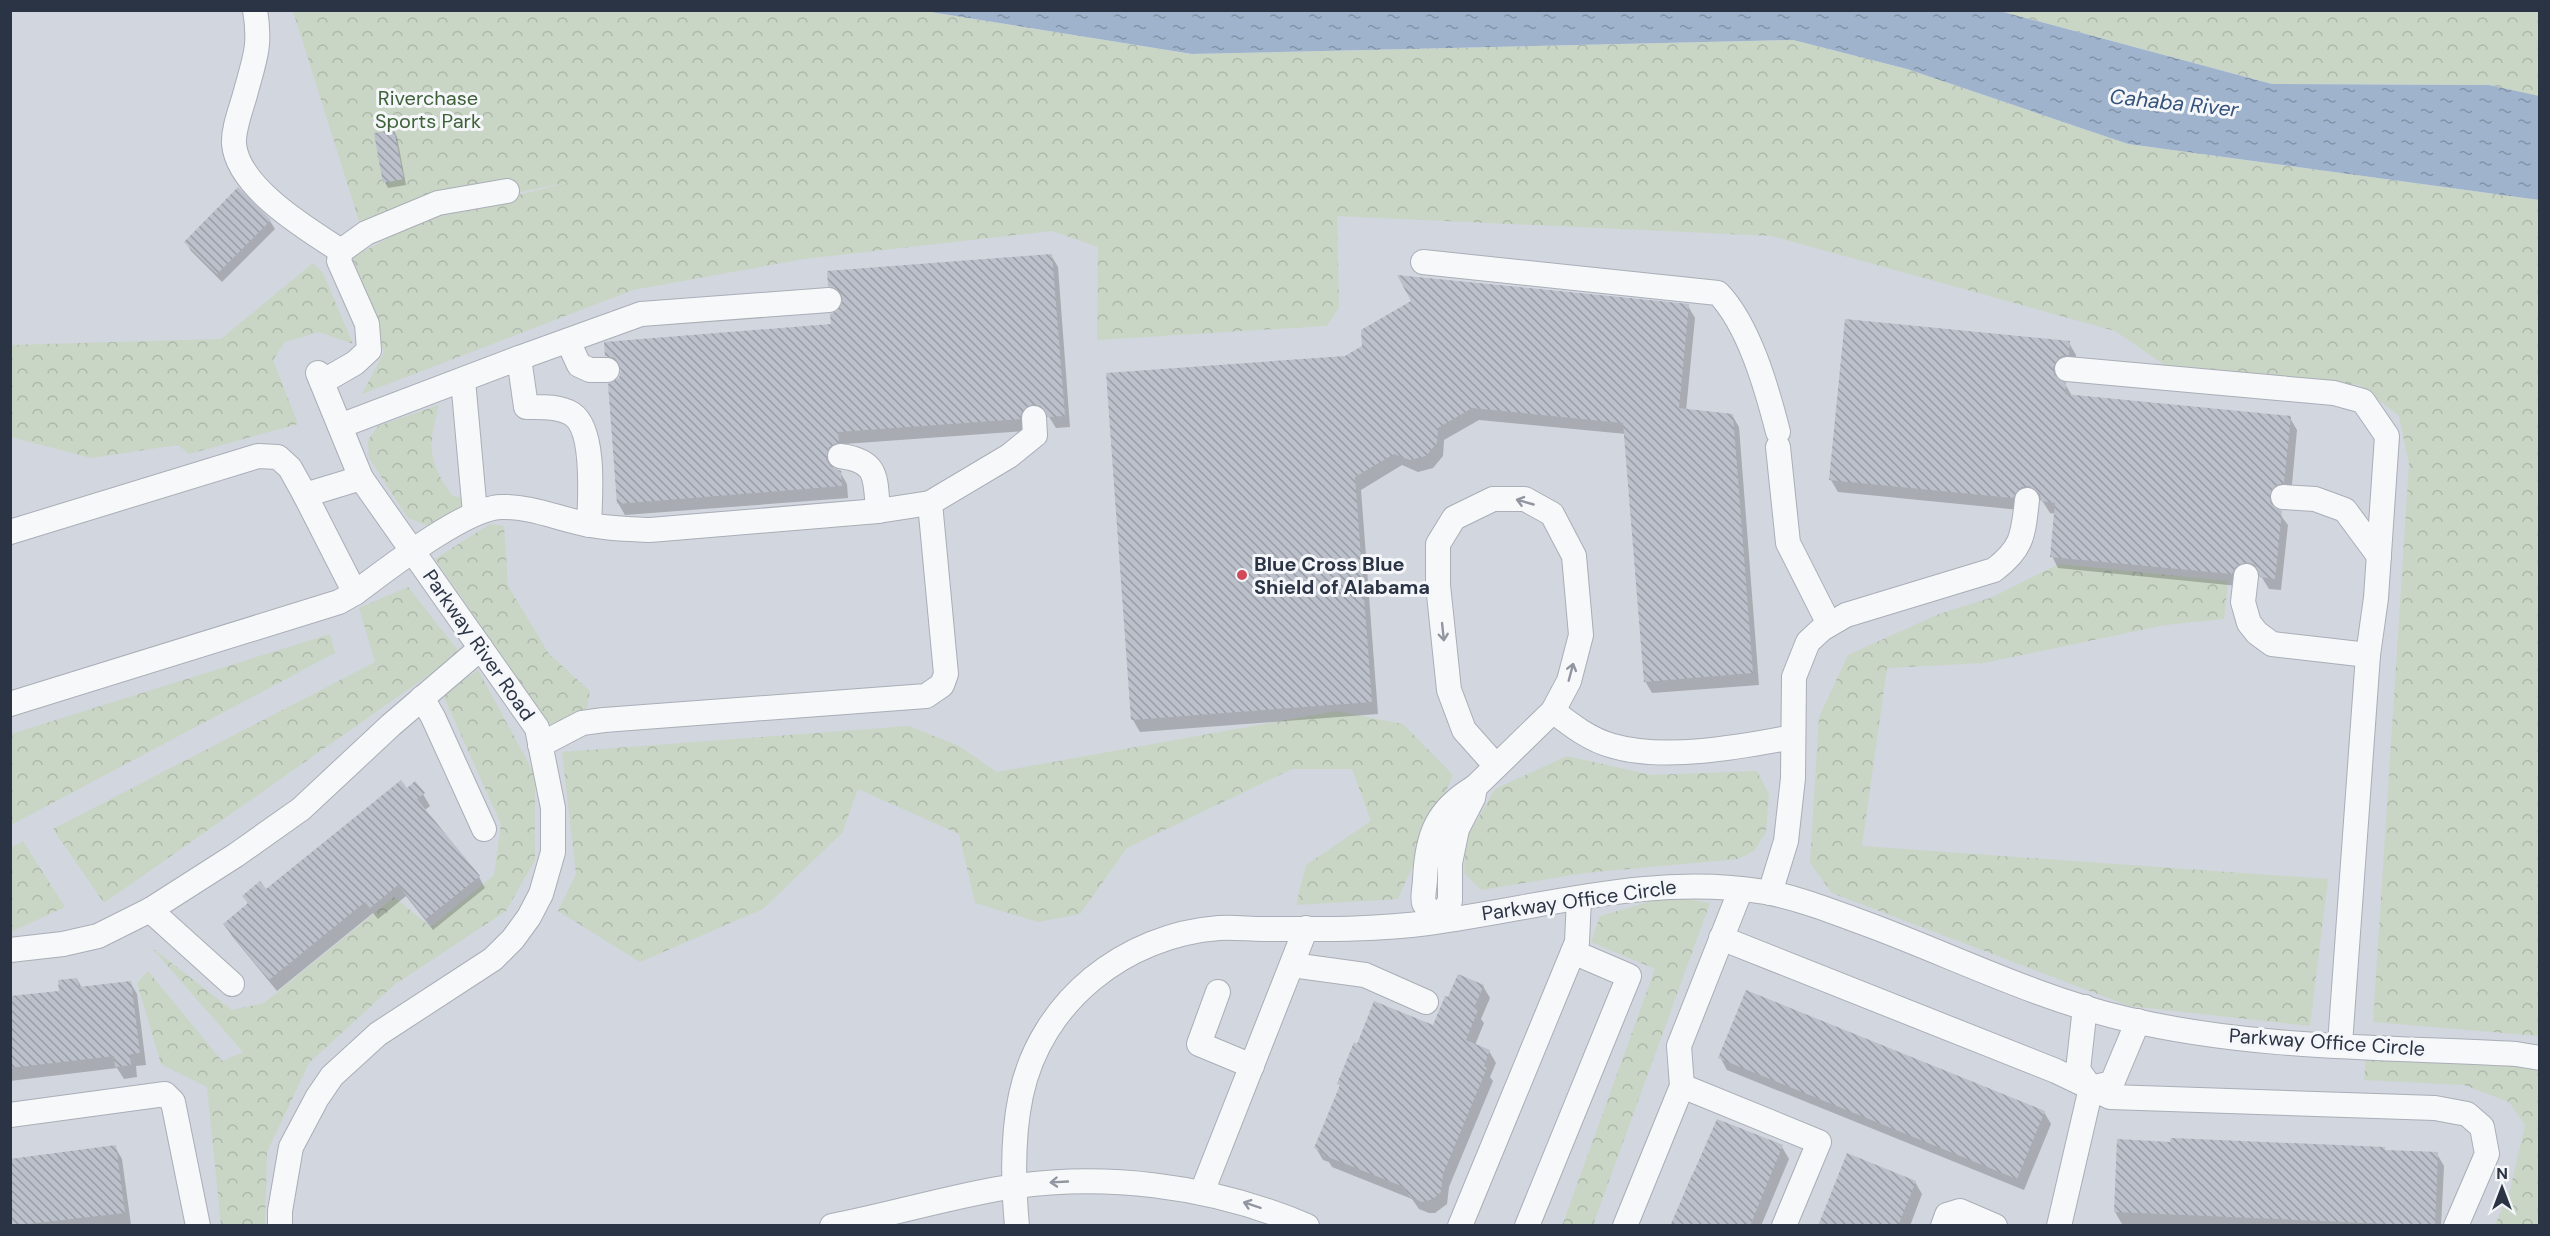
<svg xmlns="http://www.w3.org/2000/svg" width="2550" height="1236" viewBox="0 0 2550 1236" font-family="'DM Sans',sans-serif">
<style>
.built{fill:#d2d6de}
.forest{fill:url(#forest-crowns)}
.water{fill:url(#water-ripples)}
.shadow{fill:#0003}
.building{fill:url(#building-back-hatch)}
.lines{fill:none;stroke-linecap:round;stroke-linejoin:round}
.minor-casing{stroke:#a9aeb7;stroke-width:26}
.minor{stroke:#f7f8fa;stroke-width:24}
.oneway{stroke:#9196a0}
.poi-dot{fill:#d1495b;stroke:#f4f6f9;stroke-width:2}
.labels{text-anchor:middle;stroke-width:6;stroke-linejoin:round;paint-order:stroke}
.park-label{font-size:20px;fill:#3f6138;stroke:#f4f6f9}
.poi-label{font-size:20px;font-weight:bold;fill:#2b3445;stroke:#f4f6f9;text-anchor:start}
.street-label{font-size:20px;fill:#2b3445;stroke:#f4f6f9}
.water-label{font-size:21px;font-style:italic;fill:#34527a;stroke:#f4f6f9}
</style>
<defs>
<pattern id="forest-crowns" width="20" height="18" patternUnits="userSpaceOnUse" patternTransform="scale(1.5)"><rect width="20" height="18" fill="#c9d6c5"/><path d="M2 6a3 3 0 1 1 6 0M12 15a3 3 0 1 1 6 0" fill="none" stroke="#adb8ab"/></pattern>
<pattern id="water-ripples" width="26" height="14" patternUnits="userSpaceOnUse" patternTransform="scale(1.5)"><rect width="26" height="14" fill="#9fb4cc"/><path d="M2 4q2-2 4 0t4 0M15 11q2-2 4 0t4 0" fill="none" stroke="#8293a7"/></pattern>
<pattern id="building-back-hatch" width="6" height="6" patternUnits="userSpaceOnUse" patternTransform="scale(1.5)"><rect width="6" height="6" fill="#bbc0ca"/><path d="M-1 5l2 2M0 0l6 6M5-1l2 2" fill="none" stroke="#989da6"/></pattern>
</defs>
<rect width="100%" height="100%" fill="#e4e7ec"/>
<path class="built" d="M10,11h641l1888,315v899h-2528z"/>
<g class="forest">
<path d="M293,11h631l268,43 601,-14 114,29 221,75 411,56v836l-166,-14 36,-558 -10,-48 -39,-31 -191,-17 -54,-37 -343,-95 -435,-20 2,91 -12,19 -230,14 1,-93 -46,-16 -248,28 -171,31 -271,104 22,-42 -32,-94 72,-40 147,-36 -211,42z"/>
<path d="M2000,11h539v87l-50,-13 -217,-1z"/>
<path d="M313,263l10,10 30,71 -34,-12 -34,10 -12,18 25,64 -109,30 -11,-9 -87,13 -80,-21v-92l210,-6z"/>
<path d="M439,405c-11,40 -12,57 14,91l11,2 1,8 -32,22 -25,-10 -39,-60 -1,-18 10,-14z"/>
<path d="M490,524l14,2 4,60 41,68 41,37 -3,17 -16,11 -22,5 -114,-165z"/>
<path d="M2059,564l169,17 -4,38 -59,6 -181,38 -97,5 -25,178 466,33 -18,147 -181,-20 -297,-113 -22,-30 9,-146 29,-62 91,-41 54,-17z"/>
<path d="M408,587l52,66 -356,250 -51,-74 322,-167 -16,-54z"/>
<path d="M330,634l5,19 -324,172v-91z"/>
<path d="M478,670l57,105v85l-29,51 -112,74 -85,78 -42,89 -2,73h-44l-14,-138 -46,-23 -24,-81 11,-12 74,90 21,-9 -92,-105 81,63 32,-7 130,-106 37,30 63,-52 7,-51 -58,-129z"/>
<path d="M1336,711l67,13 50,51 -55,124 -102,6 10,-40 65,-44 -19,-52h-60l-165,79 -47,66 -42,8 -63,-19 -16,-69 -101,-45 -16,44 -79,76 -123,53 -82,-51 18,-37 -14,-122 347,-26 50,20 38,26z"/>
<path d="M1567,756l84,19 106,-4 12,23 -3,38 -12,19 -16,8 -153,14 -104,17 -17,-17 2,-34 29,-50z"/>
<path d="M23,841l42,66 -54,25v-84z"/>
<path d="M1669,896l41,7 -117,322 -31,1 93,-257 -64,-27 9,-26z"/>
<path d="M2366,1056l154,9 19,3v157h-44l15,-35 15,-65 -16,-23 -45,-17 -100,-5z"/>
</g>
<path class="water" d="M924,11h1076l272,73 217,1 50,11v104l-411,-56 -221,-75 -114,-29 -601,14z"/>
<g class="shadow">
<path d="M394,131l3,6 9,48 -18,3 -3,-6z"/>
<path d="M270,221l5,8 -53,53 -31,-31 -5,-9z"/>
<path d="M1051,255l7,12 12,160 -14,1 -7,-11 -9,-2 -14,16 -182,13 1,10 -10,5 -2,10 7,3 7,12 1,14 -223,17 -7,-12 2,-124 3,-9 -9,-2 -7,-13 226,-30 11,-24 -7,-3 -7,-13z"/>
<path d="M1688,306l7,12 -9,93 46,4 7,12 20,258 -107,8 -7,-12 -19,-247 -147,-14 -35,20 -1,16 -10,12 -15,4 -16,-7 -41,25 17,224 -238,18 -7,-12 213,-363z"/>
<path d="M2069,343l7,12 -1,12 -8,1 -8,12 6,4 7,12 218,22 7,12 -6,65 -8,1 -8,12 13,17 -7,65 -12,-1 -8,-13 -6,-3 -17,13 -180,-18 -6,-12 4,-42 -6,-1 -7,-11 -6,-4 -17,12 -182,-18 -7,-12z"/>
<path d="M407,790l16,4 7,12 -5,4 54,67 6,11 -52,42 -27,-34 -28,23 -5,-6 -96,78 -45,-55 -7,-12 24,-19 -5,-8 22,-6z"/>
<path d="M77,979l5,9 48,-6 7,12 9,71 -10,1 1,11 -13,2 -7,-11 -107,13v-83l51,-6z"/>
<path d="M1483,986l7,12 -9,21 3,4 -9,22 14,6 7,12 -6,14 3,4 -44,106 -2,17 -12,9h-6l-10,-4 -7,-10 -80,-32 -3,-5 -6,-2 -7,-12 25,-60 -2,-4 19,-38 76,-19 15,-28z"/>
<path d="M1720,1057l324,55 7,12 -27,66 -297,-120z"/>
<path d="M2118,1141l319,13 7,12 -3,60 -319,-2 -7,-12z"/>
<path d="M115,1147l7,12 9,66 -121,1z"/>
<path d="M1782,1147l7,12 -28,67h-90l21,-51z"/>
<path d="M1915,1182l7,12 -12,32h-90z"/>
</g>
<g class="building">
<path d="M394,130l10,49 -21,4 -9,-50z"/>
<path d="M238,187l33,33 -54,54 -33,-32z"/>
<path d="M1052,254l13,162 -17,1 -7,-11 -8,-2 -11,7 -2,8 -182,13 1,10 -10,5 -3,13 5,7 10,4 1,15 -225,18 -9,-120 11,-6 2,-9 -6,-11 -10,-2 -1,-14 227,-18 -1,-10 7,-3 6,-11 -3,-8 -12,-6 -1,-15z"/>
<path d="M1397,275l292,29 -10,104 54,6 20,259 -109,9 -21,-259 -151,-15 -34,20 -1,15 -11,13 -16,4 -16,-6 -39,23 17,225 -241,18 -25,-347 239,-17 17,-10 -1,-16 50,-29z"/>
<path d="M1845,319l225,22 -1,14 -8,1 -8,11 1,8 12,8 -1,11 226,22 -7,67 -8,2 -7,11 2,8 11,7 -7,68 -15,-2 -5,-12 -8,-3 -12,5 -3,7 -182,-17 5,-54 -14,-2 -1,-7 -11,-8 -8,1 -8,11 -184,-18z"/>
<path d="M401,780l6,8 8,-7 10,12 -8,6 63,77 -54,43 -28,-34 -28,23 -5,-6 -96,78 -46,-56 25,-21 -6,-7 18,-15 6,8z"/>
<path d="M1458,974l26,11 -10,23 4,2 -12,30 24,10 -6,16 3,2 -44,106 -2,18 -8,7 -11,3 -12,-5 -6,-10 -81,-32 1,-3 -10,-4 26,-63 -3,-1 17,-42 3,2 17,-43 59,24 12,-29 3,1z"/>
<path d="M77,978l2,9 52,-6 9,72 -10,1 1,11 -16,2 -1,-11 -104,12v-72l49,-5 -1,-11z"/>
<path d="M1746,990l299,121 -28,68 -299,-121z"/>
<path d="M1717,1119l66,26 -33,81h-80z"/>
<path d="M2171,1138l214,9v3l53,2 -3,74 -321,-14 3,-73 53,3z"/>
<path d="M116,1145l9,68 -115,13v-67z"/>
<path d="M1847,1153l69,28 -18,45h-80z"/>
</g>
<g class="lines">
<defs>
<g id="minor">
<path d="M255,10c6,35 0,48 -9,81 -4,16 -13,37 -12,53 4,44 73,85 107,107"/>
<path d="M1423,262l295,31c31,32 49,96 60,139"/>
<path d="M568,341l11,24 11,5h17"/>
<path d="M519,358l122,-44 188,-14"/>
<path d="M2067,369l267,24 29,8 24,35 -11,162 -8,57 -28,389"/>
<path d="M463,380l12,133"/>
<path d="M322,382l33,-19 14,-13 -2,-26 -28,-63 2,-10 25,-18 72,-30 69,-12"/>
<path d="M340,426l179,-68 7,49c15,0 33,-1 46,7 24,16 18,85 17,111"/>
<path d="M1778,447l10,96 41,81"/>
<path d="M840,456c39,5 35,22 38,55"/>
<path d="M361,478l-56,17 50,98c31,-23 110,-85 146,-86 31,-1 60,13 90,18 20,4 39,4 59,5l228,-19 52,-8 79,-47 26,-21 -1,-17"/>
<path d="M2283,497l32,2 30,11 34,46"/>
<path d="M10,532l248,-76 20,1 12,11 15,27"/>
<path d="M2246,576l-3,26 6,21 8,10 15,11 96,11"/>
<path d="M422,698l11,19 51,112"/>
<path d="M10,704l329,-102 16,-9"/>
<path d="M1553,711c18,14 37,29 60,35 52,15 127,1 180,-9"/>
<path d="M540,745l42,-22 22,-3 322,-24 16,-11 4,-11 -16,-171"/>
<path d="M1475,787l78,-76 16,-30 12,-46 -7,-79 -22,-42 -27,-15h-32l-39,19 -16,26v41l11,105 15,40 32,36"/>
<path d="M1475,787l-2,11 -16,31 -7,34v38l-12,20c-4,-5 -11,-12 -14,-18 -2,-6 1,-17 1,-24 2,-43 11,-69 50,-92z"/>
<path d="M1770,893l16,-52 7,-63 1,-101 14,-35 14,-13 24,-14 148,-45c29,-22 29,-35 33,-70"/>
<path d="M150,910l82,74"/>
<path d="M1721,938l335,133 54,26 325,11 32,6 15,13 5,27 -31,72"/>
<path d="M10,950l53,-6 35,-8 52,-26 86,-55 65,-46 90,-84 90,-77"/>
<path d="M1292,965l73,10 61,27"/>
<path d="M1218,992l-19,52 53,22"/>
<path d="M2085,1007l-7,63 13,18 21,-5 26,-62"/>
<path d="M1682,1086l137,56 -35,84"/>
<path d="M10,1115l155,-21 8,8 25,124"/>
<path d="M1202,1192l104,-264"/>
<path d="M280,1226v-15l11,-64 26,-49 15,-22 46,-42 115,-75 20,-20 16,-22 12,-23 12,-42v-44l-16,-80 -176,-250 -43,-105"/>
<path d="M832,1226c56,-11 110,-27 165,-37 103,-18 214,-4 310,37"/>
<path d="M1017,1226c-4,-43 -5,-89 4,-131 20,-94 104,-160 198,-167 15,-1 30,1 44,1 54,0 111,1 165,-6 114,-15 221,-50 337,-31 34,6 66,19 99,31 87,32 172,75 262,96 127,30 260,28 390,35l24,4"/>
<path d="M1460,1226l117,-284 2,-44"/>
<path d="M1527,1226l102,-250 -56,-24"/>
<path d="M1625,1226l57,-140 -3,-40 62,-157"/>
<path d="M1943,1226l4,-11 13,-4 35,15"/>
<path d="M2059,1226l32,-138"/>
</g>
</defs>
<use href="#minor" class="minor-casing"/>
<use href="#minor" class="minor"/>
</g>
<defs><path id="oneway-shaft" d="M-6 0H5M1.5-3L5.5 0L1.5 3" fill="none" stroke-width="1.6" stroke-linecap="round" stroke-linejoin="round" transform="scale(1.5)"/></defs>
<g class="oneway">
<use href="#oneway-shaft" transform="translate(1525 502) rotate(-164)"/>
<use href="#oneway-shaft" transform="translate(1443 632) rotate(84)"/>
<use href="#oneway-shaft" transform="translate(1571 672) rotate(-75)"/>
<use href="#oneway-shaft" transform="translate(1059 1182) rotate(177)"/>
<use href="#oneway-shaft" transform="translate(1252 1205) rotate(-162)"/>
</g>
<circle class="poi-dot" cx="1242" cy="575" r="6"/>
<g class="labels">
<g class="park-label">
<text x="428" y="105">Riverchase<tspan x="428" dy="23">Sports Park</tspan></text>
</g>
<g class="poi-label">
<text x="1254" y="571">Blue Cross Blue<tspan x="1254" dy="23">Shield of Alabama</tspan></text>
</g>
<g class="street-label">
<text transform="translate(479 645) rotate(55)" y="7">Parkway River Road</text>
<text transform="translate(1579 900) rotate(-8)" y="7">Parkway Office Circle</text>
<text transform="translate(2327 1042) rotate(4)" y="7">Parkway Office Circle</text>
</g>
<g class="water-label">
<text transform="translate(2174 103) rotate(6)" y="7">Cahaba River</text>
</g>
</g>
<rect width="2550" height="1236" fill="none" stroke="#2b3445" stroke-width="24"/>
<g transform="translate(2502 1188)" stroke="#f4f6f9" stroke-width="4.5" paint-order="stroke">
<path d="M0-4.5L10 22L0 15L-10 22Z" fill="#2b3445"/>
<text y="-9" font-size="16" font-weight="bold" text-anchor="middle" fill="#2b3445">N</text>
</g>
</svg>
